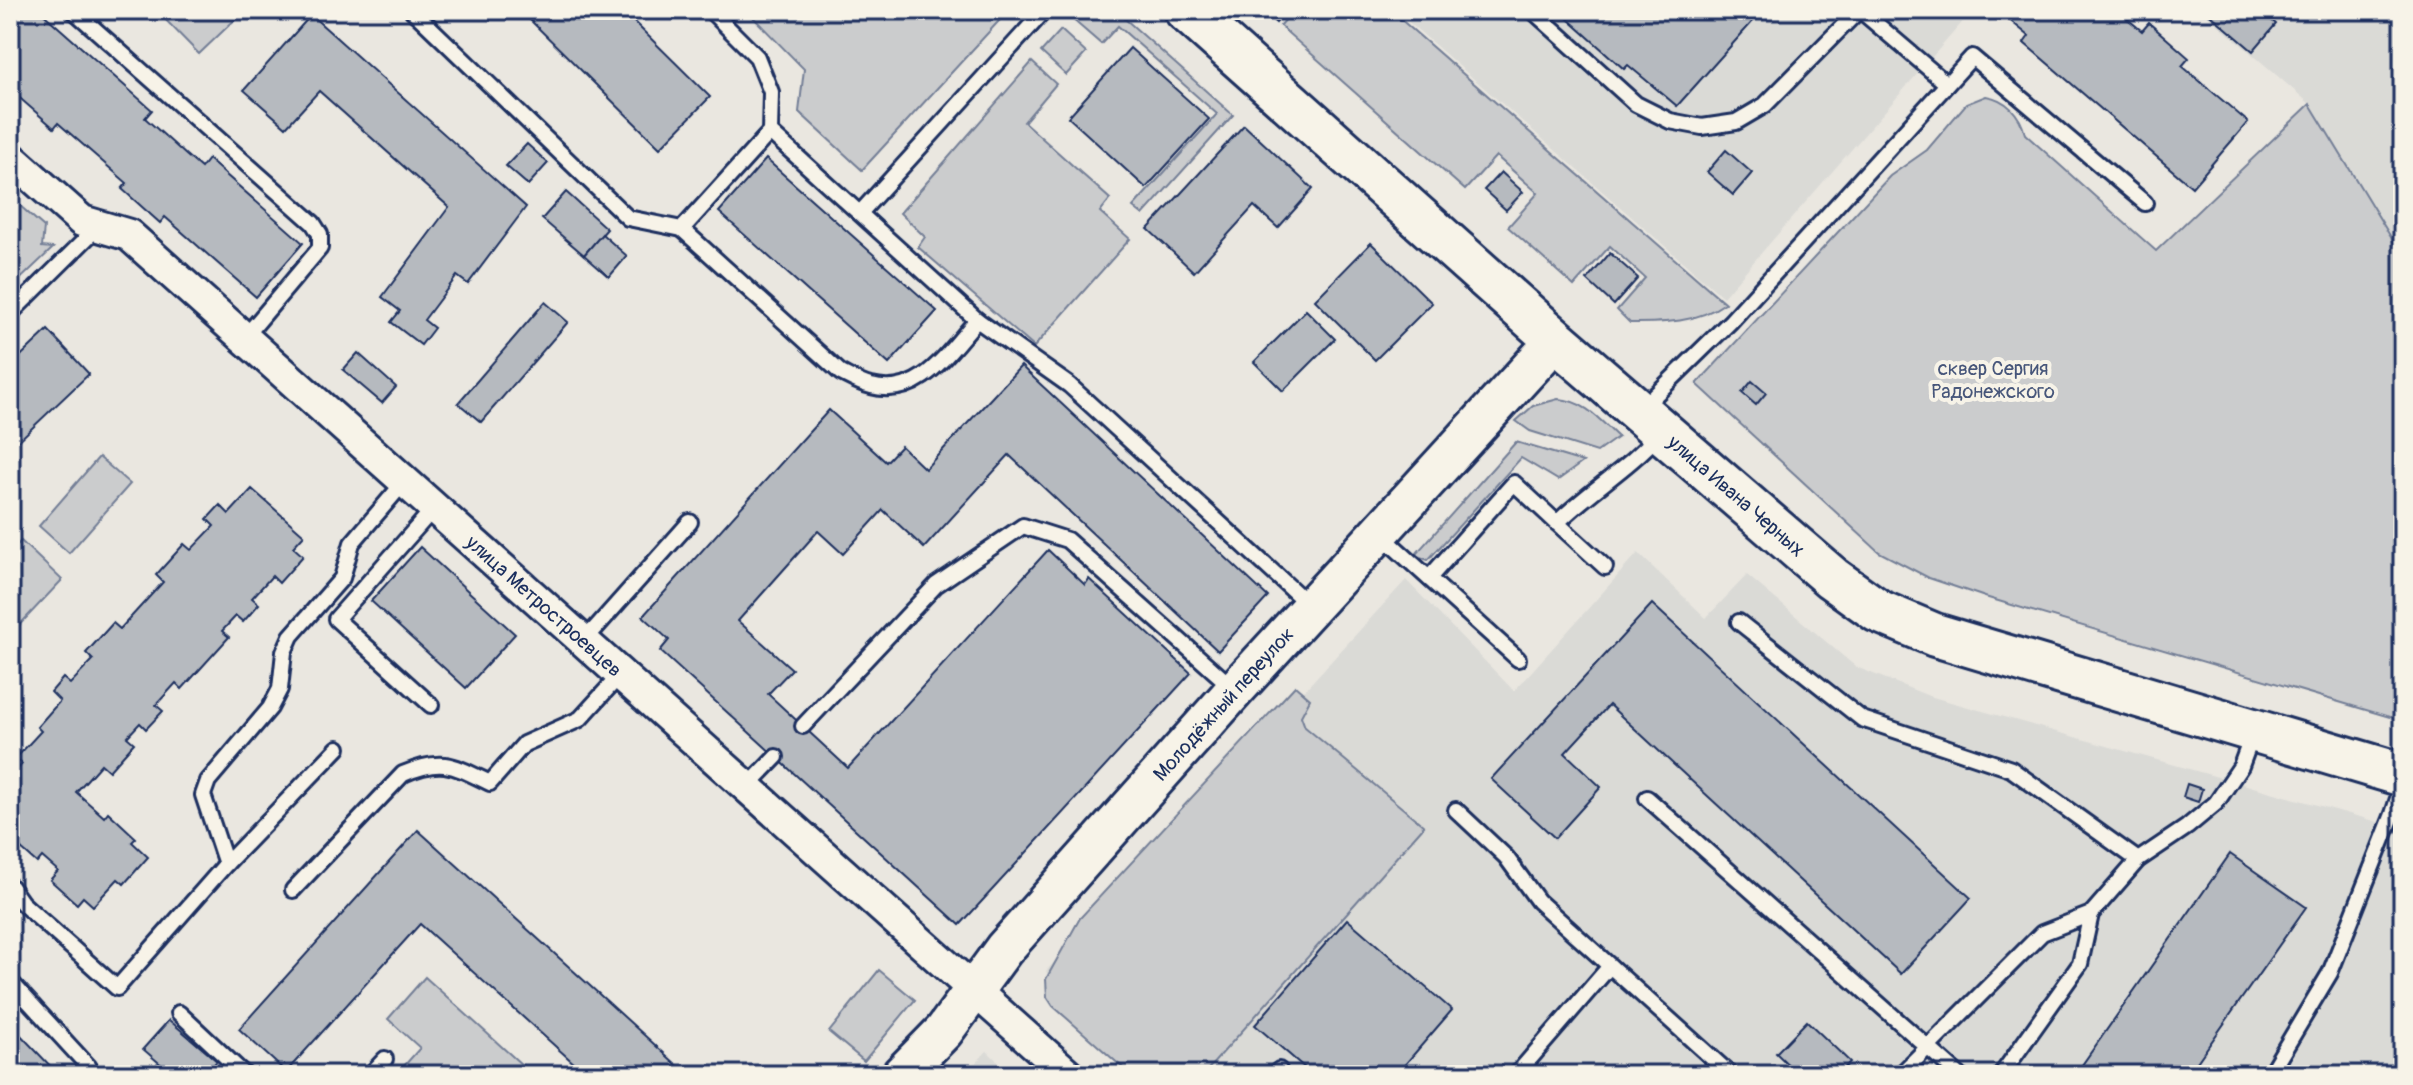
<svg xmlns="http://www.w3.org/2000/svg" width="2413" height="1085" viewBox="0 0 2413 1085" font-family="Pangolin,sans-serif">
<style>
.built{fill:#dadad6}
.green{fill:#cbcccd;stroke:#737e96;stroke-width:2}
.building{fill:#b6babf;stroke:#1b2f5e;stroke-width:2}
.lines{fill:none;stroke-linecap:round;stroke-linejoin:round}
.service-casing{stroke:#1b2f5e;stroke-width:20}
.minor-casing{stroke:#1b2f5e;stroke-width:36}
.tertiary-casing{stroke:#1b2f5e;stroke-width:44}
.secondary-casing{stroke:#1b2f5e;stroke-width:48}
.service{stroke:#f7f3e8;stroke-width:14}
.minor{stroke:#f7f3e8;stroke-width:30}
.tertiary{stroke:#f7f3e8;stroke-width:38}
.secondary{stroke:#f7f3e8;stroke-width:42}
.labels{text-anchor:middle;stroke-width:8;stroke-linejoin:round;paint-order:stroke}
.park-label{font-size:20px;fill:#47567a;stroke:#f7f3e8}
.street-label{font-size:20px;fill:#1b2f5e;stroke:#f7f3e8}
</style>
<rect width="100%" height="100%" fill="#eae7e0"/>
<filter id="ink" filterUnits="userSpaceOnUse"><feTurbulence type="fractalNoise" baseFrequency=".0125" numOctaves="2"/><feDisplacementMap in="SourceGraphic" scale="16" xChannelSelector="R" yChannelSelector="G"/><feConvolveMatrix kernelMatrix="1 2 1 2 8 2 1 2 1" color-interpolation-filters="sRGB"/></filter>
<g filter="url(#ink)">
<g class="built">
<path d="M1395,10h578l-250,287z"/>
<path d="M2201,10h202v247l-93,-153z"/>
<path d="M1638,553l68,65 41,-43 109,92 73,29 474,133v246h-1265l-80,-76 -12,-28 360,-391 108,111z"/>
<path d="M987,1051l25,24h-48z"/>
</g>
<g class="green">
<path d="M156,10h89l-46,44z"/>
<path d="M746,10h263l-147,160 -63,-58 5,-43z"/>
<path d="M1080,10h35l118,105 -90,100 -10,-8 84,-93 -99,-88 -17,18 -29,-25z"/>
<path d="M1294,10h96l335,293c-28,20 -61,20 -95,20l-13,-13 28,-32 -35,-32 -36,40 -66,-59 30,-34 -42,-37 -31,34 -185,-164z"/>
<path d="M1061,30l25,23 -20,22 -25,-23z"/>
<path d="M1032,62l24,22 -32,38 86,77 -10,13 30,27 -96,108 -116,-100 7,-10 -25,-24z"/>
<path d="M1986,96c20,3 34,18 39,38l131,117 154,-147 93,153v464l-418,-124 -56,-19 -50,-26 -182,-168 193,-208 37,-26 39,-46z"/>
<path d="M10,197l34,30 -2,20 11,1 -43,41z"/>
<path d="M1558,399c27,2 41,20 60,38l-21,15 -67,-21 -14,-10 17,-15z"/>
<path d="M1516,442l67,20 -25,18 -37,-22 -93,102 -13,-5z"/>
<path d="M99,457l31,27 -61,69 -30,-27z"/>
<path d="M21,541l41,39 -52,55v-83z"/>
<path d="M1295,686l15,13 -9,17 4,11 119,99 -221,249h-72l-78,-69 -6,-9 -1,-18 34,-61z"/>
<path d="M879,970l36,30 -51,61 -35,-29z"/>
<path d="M425,977l108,98h-137l24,-27 -32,-29z"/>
</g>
<g class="building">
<path d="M10,10h29l113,100 -7,8 41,37 15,13 7,-9 95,84 -47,54 -91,-80 -5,6 -38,-34 5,-6 -69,-60 -4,5 -39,-34 5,-6 -10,-8z"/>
<path d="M520,10h102l88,87 -50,51z"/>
<path d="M1261,10h26l-11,13z"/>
<path d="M1558,10h205l-86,96 -49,-41 -4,4z"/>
<path d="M2006,10h111l25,21 7,-8 40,35 -7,8 66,56 -56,65 -168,-144 5,-7 -27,-22z"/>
<path d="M2205,10h55l16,14 -23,27z"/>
<path d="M311,15l215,192 -58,77 -11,-8 -33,44 10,8 -13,17 -30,-23 9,-11 -18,-14 67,-90 -130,-116 -33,36 -42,-37z"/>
<path d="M1130,48l79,71 -63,69 -78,-71z"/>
<path d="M1244,125l69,64 -35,39 -24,-22 -60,66 -46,-43z"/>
<path d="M527,144l21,19 -20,22 -22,-19z"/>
<path d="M1726,150l26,23 -19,22 -26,-23z"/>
<path d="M766,159l171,152 -48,53 -170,-152z"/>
<path d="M1501,172l22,20 -17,18 -22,-20z"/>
<path d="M566,192l41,37 -23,26 -42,-36z"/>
<path d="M602,234l25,22 -18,21 -25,-22z"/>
<path d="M1371,243l61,60 -57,57 -60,-60z"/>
<path d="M1610,253l28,25 -24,27 -27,-25z"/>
<path d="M545,302l23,20 -87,100 -23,-19z"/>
<path d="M1306,310l29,29 -52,52 -29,-29z"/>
<path d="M48,330l41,44 -79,75v-83z"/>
<path d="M358,353l38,34 -14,16 -39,-33z"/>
<path d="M1021,366l247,231 -50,54 -209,-196 -85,93 -41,-38 -40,44 -25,-23 -80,90 54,48 -24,25 80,74 200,-218 37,35 4,-6 102,94 -231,252 -300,-274 9,-11 -26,-24 186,-206 57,52 15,-16 24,23z"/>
<path d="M1752,381l14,12 -10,12 -14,-12z"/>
<path d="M252,489l52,46 -11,12 10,9 -24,27 -7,-7 -20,22 7,6 -16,18 -7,-6 -14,15 7,6 -47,52 -6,-6 -20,22 7,6 -17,18 -6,-6 -13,14 7,6 -25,28 -8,-7 -25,28 28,25 4,-5 28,26 -4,4 16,15 -24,27 -6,-5 -25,27 -10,-9 -6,7 -27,-24 8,-9 -16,-14 -5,6 -26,-23 6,-6 -7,-6v-50l12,-14 -6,-6 25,-27 -4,-4 23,-26 -9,-9 12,-14 7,6 23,-24 -7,-7 27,-30 7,6 43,-47 -7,-7 28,-31 7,6 23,-24 -7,-7 13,-14 9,9z"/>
<path d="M420,547l95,87 -49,54 -95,-87z"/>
<path d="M1652,604l319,294 -70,76 -292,-269 -44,48 36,34 -46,51 -64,-59z"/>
<path d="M2187,784l15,5 -4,13 -15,-5z"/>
<path d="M418,830l160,145 110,100h-101l-167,-151 -134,148 -47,-43z"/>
<path d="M2230,854l76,53 -118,168h-113z"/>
<path d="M1347,919l105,91 -56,65h-83l-58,-50z"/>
<path d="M169,1020l48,41 -12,14h-32l-30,-26z"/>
<path d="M1807,1021l43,41 -12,13h-39l-23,-22z"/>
<path d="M13,1027l46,48h-49v-45z"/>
</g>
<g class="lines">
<defs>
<g id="service">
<path d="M73,10l240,213 7,11v14l-75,89"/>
<path d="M412,10l216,208 54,11 88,-97"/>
<path d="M710,10l47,47 14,35 -1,40 207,188 92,65 241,221"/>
<path d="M1532,10l104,94 34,17 32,6 34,-5 29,-17 94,-95"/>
<path d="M1860,10l87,74"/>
<path d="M860,213l185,-203"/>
<path d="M682,229l159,144c10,5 20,11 30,13 49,13 77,-34 106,-66"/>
<path d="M10,314l89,-88"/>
<path d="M1642,408l89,-87 241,-264 173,146"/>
<path d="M1557,523l48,44"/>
<path d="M1380,534l138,125"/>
<path d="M1429,578l85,-95 43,40c33,-33 71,-54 102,-89"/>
<path d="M1739,622l123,97 149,50 127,91"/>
<path d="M584,641l106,-119"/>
<path d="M431,705l-95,-86 99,-112"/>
<path d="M803,726l133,-141 87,-59 44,14 166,148"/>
<path d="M748,786l28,-29"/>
<path d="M1647,798l312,277"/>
<path d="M1456,810l50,47 32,44 193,174"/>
<path d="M226,864l112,-116"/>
<path d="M10,886l12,17 95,85 109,-124 -23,-69 5,-14 62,-73 10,-19 4,-37 7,-16 51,-58 10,-35 53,-62"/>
<path d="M293,890l110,-116c39,-17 50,-9 87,9l34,-39 56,-25 41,-45"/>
<path d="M10,981l79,86"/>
<path d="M179,1013l66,62"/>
<path d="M370,1075l15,-16"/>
<path d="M1274,1075l5,-5"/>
<path d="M1516,1075l94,-109"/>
<path d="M1900,1075l142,-142 49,-19"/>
<path d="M2001,1075l79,-111 11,-50 47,-54 49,-33 29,-24 25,-37 11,-30"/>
<path d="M2269,1075l61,-102 63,-159 10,-31"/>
</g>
<g id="minor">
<path id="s1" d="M10,157l72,64 47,14 940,840"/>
</g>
<g id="tertiary">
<path id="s2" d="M901,1075l43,-44 60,-82 231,-259 321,-350"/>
</g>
<g id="secondary">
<path id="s3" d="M1186,10l370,330 276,238 46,33 57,24 468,140"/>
</g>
</defs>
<use href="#service" class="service-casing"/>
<use href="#minor" class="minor-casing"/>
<use href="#tertiary" class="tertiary-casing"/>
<use href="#secondary" class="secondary-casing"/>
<use href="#service" class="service"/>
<use href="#minor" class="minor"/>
<use href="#tertiary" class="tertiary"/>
<use href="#secondary" class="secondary"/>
</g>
</g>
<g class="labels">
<g class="park-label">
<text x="1993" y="375">сквер Сергия<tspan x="1993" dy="23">Радонежского</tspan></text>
</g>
<g class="street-label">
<text dy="7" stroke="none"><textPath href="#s3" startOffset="734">улица Ивана Черных</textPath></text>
<text dy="7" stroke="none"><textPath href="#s1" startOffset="702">улица Метростроевцев</textPath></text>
<text dy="7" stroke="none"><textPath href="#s2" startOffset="492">Молодёжный переулок</textPath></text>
</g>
</g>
<rect width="2413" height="1085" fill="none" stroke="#f7f3e8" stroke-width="40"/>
<rect x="20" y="20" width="2373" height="1045" fill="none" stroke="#1b2f5e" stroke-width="3" filter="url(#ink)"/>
</svg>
